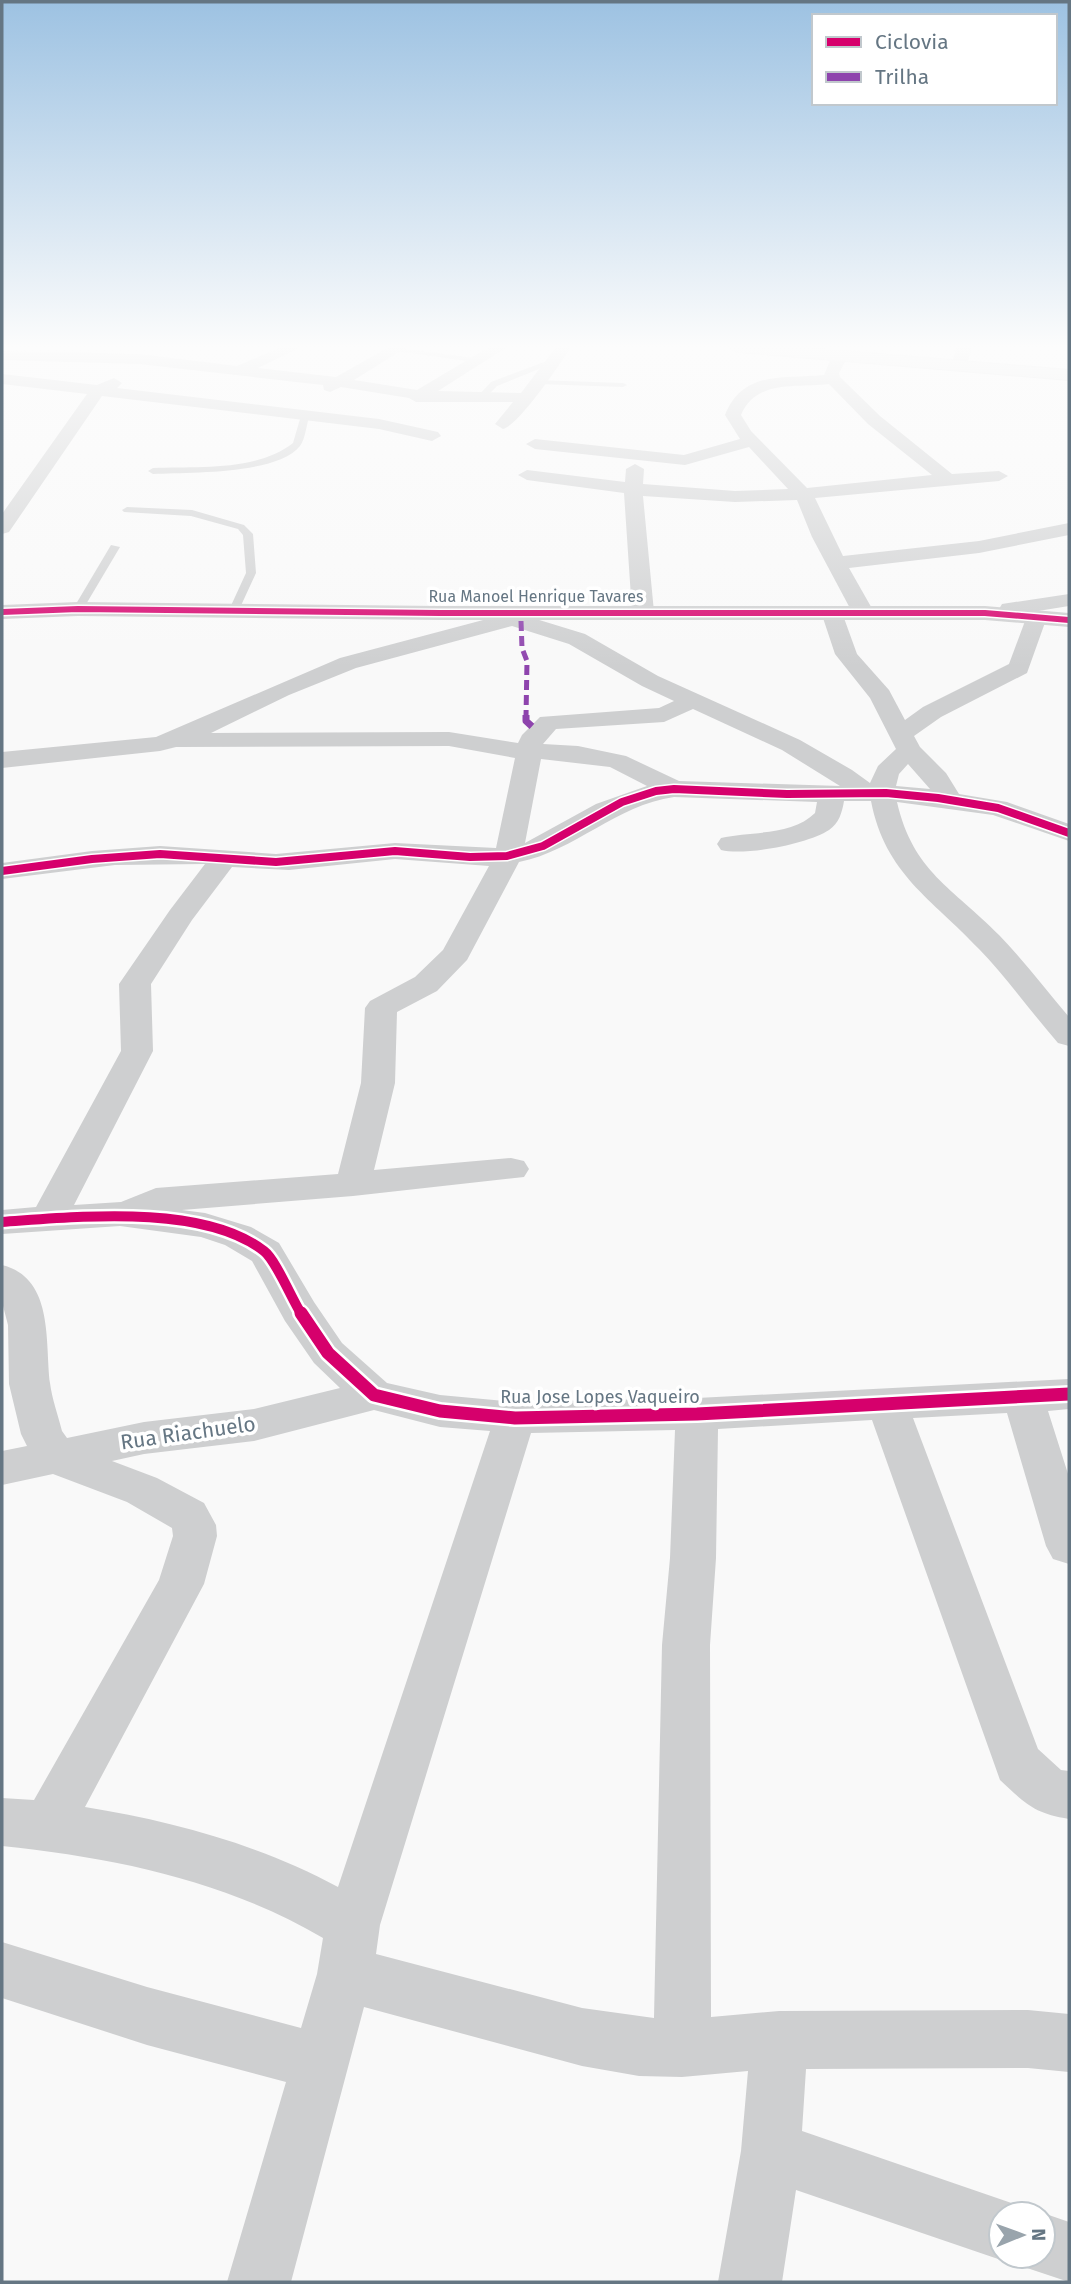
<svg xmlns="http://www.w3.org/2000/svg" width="1071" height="2284" viewBox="0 0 1071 2284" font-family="'Fira Sans',sans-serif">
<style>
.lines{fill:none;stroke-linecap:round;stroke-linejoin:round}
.primary-casing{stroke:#d5d6d7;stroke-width:2}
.service{fill:#cecfd0;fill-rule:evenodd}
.minor{fill:#cecfd0;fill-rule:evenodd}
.tertiary{fill:#cecfd0;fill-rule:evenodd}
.primary{fill:#e1e2e2;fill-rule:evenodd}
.quiet-far1{stroke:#8e44ad;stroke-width:5;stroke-dasharray:10 5;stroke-linecap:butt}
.quiet{stroke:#8e44ad;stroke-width:7;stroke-dasharray:14 7;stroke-linecap:butt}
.cycleway-far3-casing{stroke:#fff;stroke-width:9}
.cycleway-far2-casing{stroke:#fff;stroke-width:11}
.cycleway-far1-casing{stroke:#fff;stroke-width:15}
.cycleway-casing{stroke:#fff;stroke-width:18}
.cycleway-far3{stroke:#d6006c;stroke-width:6}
.cycleway-far2{stroke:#d6006c;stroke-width:8}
.cycleway-far1{stroke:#d6006c;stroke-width:10}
.cycleway{stroke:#d6006c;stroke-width:13}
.labels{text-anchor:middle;stroke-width:7;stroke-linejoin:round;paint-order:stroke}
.far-street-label{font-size:16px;fill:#657683;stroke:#fff}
.street-label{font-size:18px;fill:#657683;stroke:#fff}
.near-street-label{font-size:21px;fill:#657683;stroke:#fff}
</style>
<rect width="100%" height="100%" fill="#f9f9f9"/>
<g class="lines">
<defs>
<path id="primary" d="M729,347h69l271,23v10l-332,-28z"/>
</defs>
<use href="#primary" class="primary-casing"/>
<g class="service">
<path d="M393,347l81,11 4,2 -4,2 -78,-11z"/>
<path d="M552,359l7,2 -62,25 -13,13 -7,-2 14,-15z"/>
<path d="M536,380l87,3 4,2 -4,2 -84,-3z"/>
<path d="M306,412l4,3c-4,9 -4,23 -10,31 -23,29 -112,26 -147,28l-5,-3 5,-3c44,-2 103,4 140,-25l7,-24z"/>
<path d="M127,507l65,3 52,15 9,9 3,39 -18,39 -9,-2 17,-37 -3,-38 -5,-6 -47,-13 -67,-4 -2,-2z"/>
<path d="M111,545l9,2 -38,64h-8l-1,-2z"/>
</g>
<g class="minor">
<path d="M281,347h20l-43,21 78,9 53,-30h18l-53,33 63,10 72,-43h18l-69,44 83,2 35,-46h15c-11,17 -52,78 -68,82l-8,-5 18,-22h-97l-7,-4 -68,-11 -11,5 -6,-2 -1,-5 -184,-21 -137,-4v-9l137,3 98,12z"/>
<path d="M957,347h15l-5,18 -8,5 -8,-5z"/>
<path d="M839,353l8,5 -8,15 1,4 40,39 72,58 47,-3 9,5 -9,5 -184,17 28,58 136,-15 90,-18v12l-90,18 -130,15 25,44 -3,5h-16l-3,-5 -40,-75 -15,-37 -62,2 -92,-6 11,116 -3,5h-16l-3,-5 -8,-119 -97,-13 -9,-5 9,-5 98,12 1,-13 9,-5 9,5 -1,15 92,7 53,-2 -39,-42 -64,18 -150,-16 -9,-5 9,-5 149,16 56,-16 -15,-24c18,-45 58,-36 99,-40l7,-17zM829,384l39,40 64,51 -125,13 -56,-57 -10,-16c15,-36 56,-27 88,-31z"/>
<path d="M2,374l95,11 17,-7 8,5 -5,5 262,31 59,13 3,4 -9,5 -53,-12 -277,-33 -93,136 -7,2v-20l85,-120 -85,-10z"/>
<path d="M1069,594v12l-31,5 9,6 -20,56 -86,44 -27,19 6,11 26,26 13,21 48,8 62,22v17l-76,-26 -96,-13c16,70 56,86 102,133 25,26 47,55 70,82v29l-11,-3c-27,-31 -51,-65 -79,-94 -47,-50 -94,-75 -108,-148h-27c-2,12 -5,22 -15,29 -21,14 -84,26 -108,20l-4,-6 4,-6c30,-7 71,-2 94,-25l2,-11 -143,-5c-58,8 -99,54 -155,65l-52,98 -30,31 -40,21 -2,71 -21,87 137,-12 13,3 5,8 -5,8 -171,19 -171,14 23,3 46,14 28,16 35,59 28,41 45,40 53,12 75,7 182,-4 372,-19v30l-21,2 21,66v87l-16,-5 -7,-13 -39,-133 -94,5 125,331 23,21 8,1v48c-36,-6 -43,-15 -69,-39l-128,-360 -154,9 -2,129 -6,87 1,372 68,-6 249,-1 41,4v58l-41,-4 -222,1 -4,62 221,76 3,7h-25v42h10l-10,4 -205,-70 -14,92h-64l23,-131 7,-80 -66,6 -43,-1 -57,-10 -218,-59 -73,275h-64l59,-200 -139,-37 -145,-47v-56l145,45 154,41 16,-54 6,-36c-99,-58 -208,-80 -321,-92v-48l32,2 125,-220 14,-44 -1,-8 -45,-26 -74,-28 -51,11v-34l25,-5 -6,-12 -12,-50 -1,-59 -6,-23v-37c52,13 43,76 48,118 2,16 8,32 12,48l5,7 77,-16 110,-13 86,-21 -26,-25 -29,-42 -33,-60 -27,-16 -24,-8 -81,-11 -118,8v-24l34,-3 85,-156 -2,-67 51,-74 35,-46 -90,1 -113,14v-16l90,-12 68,-5 116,8 119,-11 101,5 19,-90 -66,-12 -273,1 -16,4 -158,17v-16l154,-15 184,-79 162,-43 2,-8h16l3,8 62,19 73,42 142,64 52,30 18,13 8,-17 18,-17 -26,-51 -35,-44 -14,-42 3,-5h16l17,47 32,36 16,30 18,-13 86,-43 19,-51 -18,2 -8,-1 -3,-5 3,-5zM512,626l57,18 73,42 32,15 -15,7 -119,9 -18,18 -4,8 -69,-11 -238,1 78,-38 67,-27zM693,709l89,41 58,36 -161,-5 -53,-25 -48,-10 -35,-2 13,-15 108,-7zM541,759l69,8 37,19 -51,18 -71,39zM908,764l22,25 -34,-3 3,-12zM395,859l94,7 -46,84 -28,27 -45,24 -5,7 -4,75 -23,91 -182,14 -35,14 -47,3 79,-154 -2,-67 41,-64 40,-53 57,3zM374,1410l66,17 50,4 -152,456c-77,-42 -166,-66 -253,-80l119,-223 13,-48 -1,-11 -12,-22 -47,-25 -45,-17 32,-7 110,-13zM675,1430l-5,128 -8,87 -8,373 -72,-10 -206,-54 4,-29 151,-492z"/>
<path d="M1043,2213l26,9v60l-48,-16 -4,-10h26v-42h-3z"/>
</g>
<path class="tertiary" d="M78,602l362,4h545l84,7v14l-84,-7h-545l-362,-4 -76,3v-14z"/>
<use href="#primary" class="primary"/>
<path class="quiet-far1" d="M521,621l1,27 5,13 -1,56"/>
<path class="quiet" d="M526,715v6l11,10"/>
<defs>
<path id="cycleway-far3" d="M2,612l76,-3 362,4h545l84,7"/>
<path id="cycleway-far2" d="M2,871l90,-12 68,-5 116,8 119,-11 75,6 37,-1 36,-10 79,-44 34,-11 18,-2 113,5 99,-1 52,5 60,10 71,25"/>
<path id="cycleway-far1" d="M2,1222c74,-5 200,-19 262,29 12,9 28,49 38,64"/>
<path id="cycleway" d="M301,1313l27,40 46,42 66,16 75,7 182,-4 372,-20"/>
</defs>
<use href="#cycleway-far3" class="cycleway-far3-casing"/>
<use href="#cycleway-far2" class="cycleway-far2-casing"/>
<use href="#cycleway-far1" class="cycleway-far1-casing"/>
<use href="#cycleway" class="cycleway-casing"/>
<use href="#cycleway-far3" class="cycleway-far3"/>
<use href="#cycleway-far2" class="cycleway-far2"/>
<use href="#cycleway-far1" class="cycleway-far1"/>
<use href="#cycleway" class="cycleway"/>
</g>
<linearGradient id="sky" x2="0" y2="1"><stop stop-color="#9dc2e2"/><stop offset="0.52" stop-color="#fcfcfc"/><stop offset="1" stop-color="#fcfcfc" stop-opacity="0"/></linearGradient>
<rect width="1071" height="667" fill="url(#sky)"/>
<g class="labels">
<g class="far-street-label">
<text x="536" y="602">Rua Manoel Henrique Tavares</text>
</g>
<g class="street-label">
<text x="600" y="1403">Rua Jose Lopes Vaqueiro</text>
</g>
<g class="near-street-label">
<text transform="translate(188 1433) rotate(-8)" y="7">Rua Riachuelo</text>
</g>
</g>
<rect width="1071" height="2284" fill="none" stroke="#657683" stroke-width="7"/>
<rect x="812" y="14" width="245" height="91" fill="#ffffff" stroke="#c1c8cd" stroke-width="2"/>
<rect x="826" y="37" width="35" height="10" fill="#d6006c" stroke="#c1c8cd" stroke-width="2"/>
<text x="875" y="49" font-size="21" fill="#657683">Ciclovia</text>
<rect x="826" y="72" width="35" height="10" fill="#8e44ad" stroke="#c1c8cd" stroke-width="2"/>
<text x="875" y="84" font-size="21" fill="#657683">Trilha</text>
<g transform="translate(1022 2235) rotate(89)"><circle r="33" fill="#ffffff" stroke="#c1c8cd" stroke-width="2"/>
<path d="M0-5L12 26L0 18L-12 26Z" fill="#99a4ac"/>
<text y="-10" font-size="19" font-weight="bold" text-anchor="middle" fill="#657683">N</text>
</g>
</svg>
